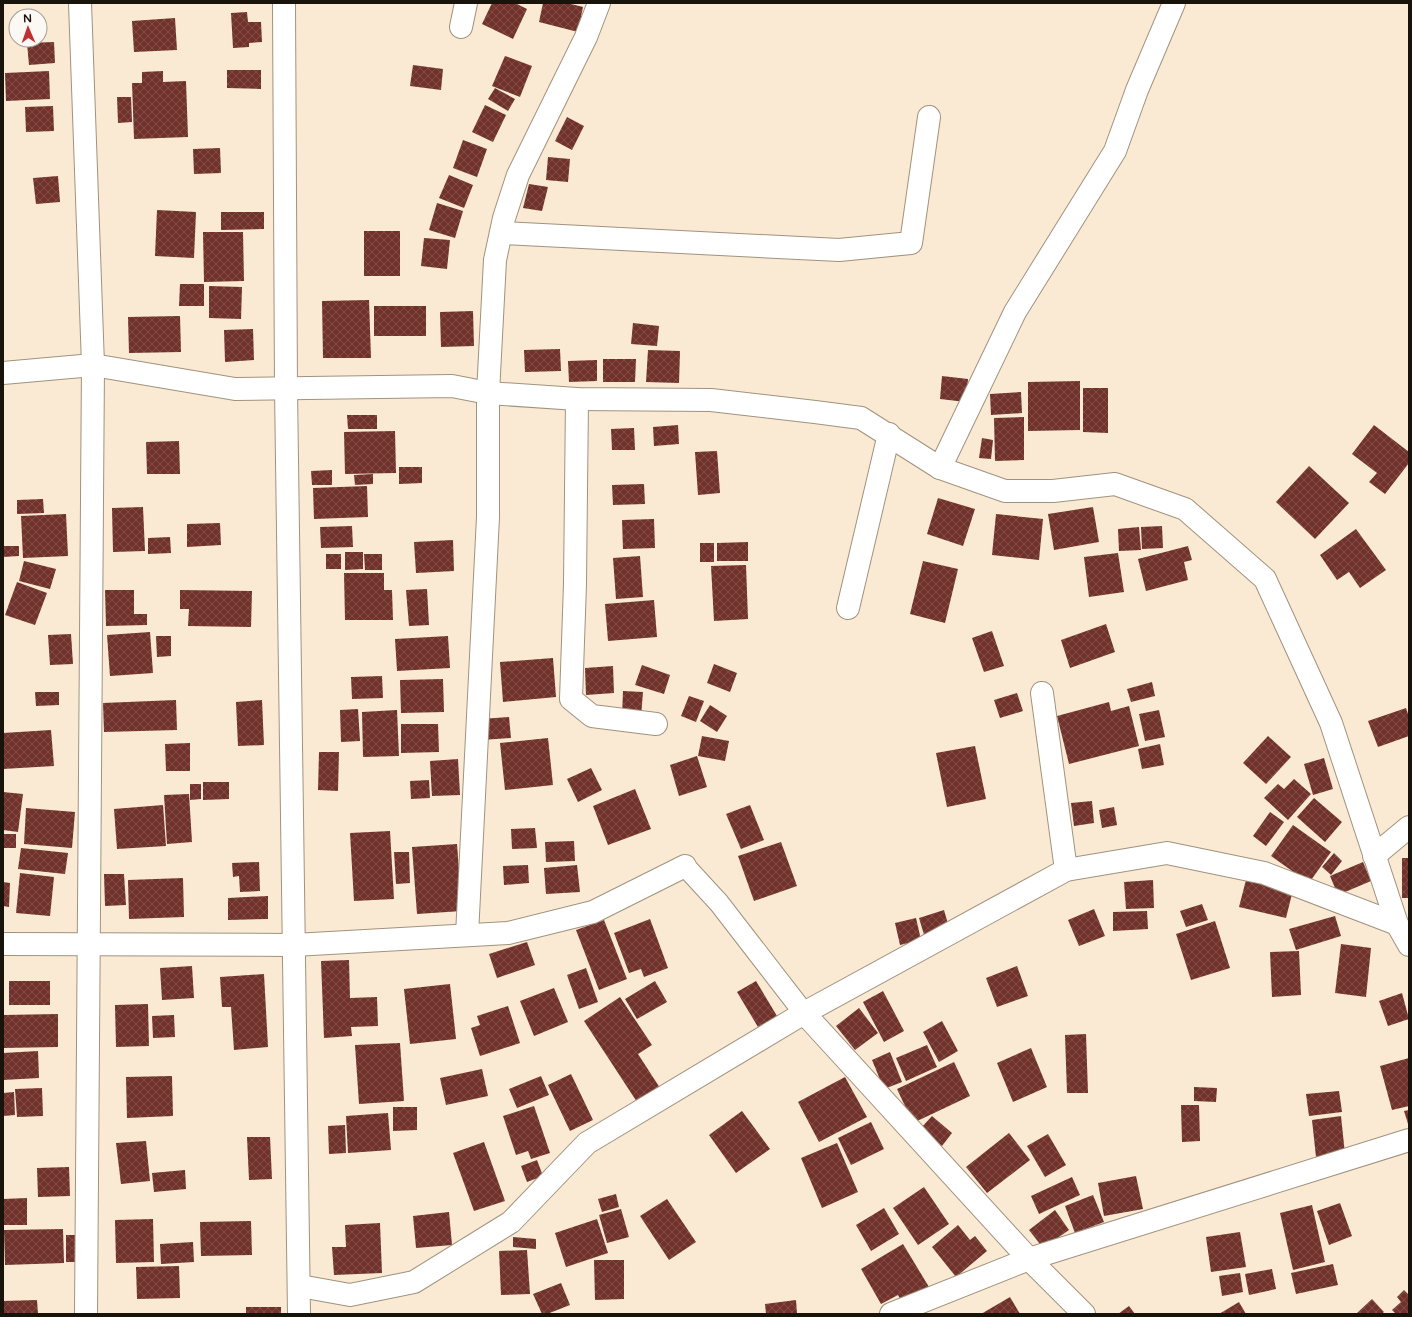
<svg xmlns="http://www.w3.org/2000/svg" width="1412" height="1317" viewBox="0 0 1412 1317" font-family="'Varela Round',sans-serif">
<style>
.building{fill:url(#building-cross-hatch)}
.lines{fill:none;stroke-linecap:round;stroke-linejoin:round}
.pedestrian-casing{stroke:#a1927e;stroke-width:22}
.minor-casing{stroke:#a1927e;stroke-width:24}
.pedestrian{stroke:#fff;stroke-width:20}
.minor{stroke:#fff;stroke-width:22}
</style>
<defs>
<pattern id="building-cross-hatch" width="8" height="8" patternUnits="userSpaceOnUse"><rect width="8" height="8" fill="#71322c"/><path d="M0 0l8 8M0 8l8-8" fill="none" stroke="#804d48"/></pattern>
</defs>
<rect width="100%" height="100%" fill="#faead4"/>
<g class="building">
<path d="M492,3h23l12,6 -14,30 -31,-15z"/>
<path d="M543,3h24l16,4 -5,25 -39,-10z"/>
<path d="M247,12l1,10h13l1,20 -13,1v4l-16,1 -2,-35z"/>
<path d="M175,18l2,32 -43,2 -2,-31z"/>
<path d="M54,42l1,21 -26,2 -2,-22z"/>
<path d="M505,56l27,10 -12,31 -28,-11z"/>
<path d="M413,65l30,4 -2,21 -31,-4z"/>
<path d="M227,70h34v19l-34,-1z"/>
<path d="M49,71l1,28 -44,2 -1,-28z"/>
<path d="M163,71v11l23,-1 2,56 -54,2 -2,-56h10v-11z"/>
<path d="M495,88l20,11 -7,12 -20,-12z"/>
<path d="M117,97h14l1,25 -14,1z"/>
<path d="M485,105l21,10 -13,27 -21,-10z"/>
<path d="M53,106l1,25 -28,1 -1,-25z"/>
<path d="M567,117l17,9 -12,24 -17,-9z"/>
<path d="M463,140l24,9 -10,28 -24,-9z"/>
<path d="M220,148l1,25 -27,1 -1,-25z"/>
<path d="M548,157l22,2 -2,23 -22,-2z"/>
<path d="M449,175l24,10 -9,23 -25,-10z"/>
<path d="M58,176l2,26 -24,2 -3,-26z"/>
<path d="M529,184l19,3 -6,24 -19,-3z"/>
<path d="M437,203l26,8 -8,27 -26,-8z"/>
<path d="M157,210l39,2 -2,46 -39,-2z"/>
<path d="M221,212h43v17l-43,1z"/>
<rect x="364" y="231" width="36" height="45"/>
<path d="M203,232h40l1,49 -40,1z"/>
<path d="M424,238l26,2 -3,29 -26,-3z"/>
<path d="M180,284h24v22h-25z"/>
<path d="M209,286l33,1 -1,32 -32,-1z"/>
<path d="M369,300l2,58h-48l-1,-57z"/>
<rect x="374" y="306" width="52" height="30"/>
<path d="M473,311l1,35 -33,1 -1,-35z"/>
<path d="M180,316l1,36 -52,1 -1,-36z"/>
<path d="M633,323l26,3 -2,20 -26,-2z"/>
<path d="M253,329l1,31 -29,2 -1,-32z"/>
<path d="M560,349l1,22 -36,1 -1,-22z"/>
<path d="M648,350l32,1 -1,32 -33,-1z"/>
<path d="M603,359h33l-1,23h-32z"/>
<path d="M597,360v21l-28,1 -1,-21z"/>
<path d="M942,376l26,3 -2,23 -26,-3z"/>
<path d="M1080,381v49l-52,1v-49z"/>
<path d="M1083,388h25v45l-25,-1z"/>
<path d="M1021,392l1,21 -31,2 -1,-21z"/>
<path d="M347,415h30v14h-29z"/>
<path d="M1024,417v43l-29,1 -1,-43z"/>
<path d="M678,425l1,19 -25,2 -1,-19z"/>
<path d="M1374,425l35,27v11l-24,31 -16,-12 8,-9 -25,-19z"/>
<path d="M634,428l1,22h-23l-1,-21z"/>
<path d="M395,431l1,42 -51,1 -1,-42z"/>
<path d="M982,438l11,2 -2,19 -12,-1z"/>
<path d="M179,441l1,33h-33l-1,-32z"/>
<path d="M717,451l3,42 -22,2 -3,-43z"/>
<path d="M1309,466l40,37 -34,36 -39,-37z"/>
<path d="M399,467h23v16l-23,1z"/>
<path d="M332,470v15h-20l-1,-14z"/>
<path d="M373,474v10l-18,1 -1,-10z"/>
<path d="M644,484l1,20 -32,1 -1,-20z"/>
<path d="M367,486l1,31 -54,2 -1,-31z"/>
<path d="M938,498l37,11 -12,37 -36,-12z"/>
<path d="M43,499l1,14 -27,1v-14z"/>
<path d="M143,507l2,44 -32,1 -1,-44z"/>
<path d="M1093,507l6,35 -45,8 -6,-36z"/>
<path d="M66,514l2,42 -45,2 -2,-42z"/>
<path d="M996,514l47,5 -4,41 -47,-5z"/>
<path d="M654,519l1,29 -32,1 -1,-29z"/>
<path d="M220,523l1,22 -34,2v-23z"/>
<path d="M352,526l1,21 -32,1 -1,-21z"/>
<path d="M1162,526l1,22 -21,1 -1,-22z"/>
<path d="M1139,527l2,23 -22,1 -1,-22z"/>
<path d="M1356,529l30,41 -26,18 -11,-16 -12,8 -17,-25z"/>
<path d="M170,537l1,16 -23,1v-16z"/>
<path d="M453,540l1,31 -38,2 -2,-31z"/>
<path d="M748,542v19h-31v-18z"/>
<rect x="700" y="543" width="14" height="19"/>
<path d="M3,546h16v10l-16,1z"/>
<path d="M1188,546l4,14 -8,2 4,18 -42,11 -8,-32z"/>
<path d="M345,552h18v17l-18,1z"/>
<path d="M1118,553l6,39 -35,5 -5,-40z"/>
<rect x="326" y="554" width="15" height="15"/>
<path d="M364,554h18v16h-17z"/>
<path d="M640,556l3,41 -27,2 -3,-41z"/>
<path d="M24,561l32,8 -6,20 -31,-8z"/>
<path d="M923,561l35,8 -13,54 -35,-9z"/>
<path d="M746,565l2,54 -34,2 -3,-55z"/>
<path d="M344,573h40v17h8l1,30h-48z"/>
<path d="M17,582l30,11 -12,32 -30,-10z"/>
<path d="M427,589l2,36 -20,1 -3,-36z"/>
<path d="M105,590h29v24h13v11l-41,1z"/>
<path d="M180,590l72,1 -1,36 -63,-1 1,-17h-9z"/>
<path d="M654,600l3,37 -49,4 -3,-37z"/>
<path d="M1106,624l9,28 -45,16 -9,-28z"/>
<path d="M992,631l12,35 -20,6 -12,-34z"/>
<path d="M150,632l3,41 -43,3 -3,-41z"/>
<path d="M71,634l2,30 -23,1 -2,-30z"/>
<path d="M156,636h15v20l-14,1z"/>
<path d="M448,636l2,32 -53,3 -2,-32z"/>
<path d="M553,658l3,39 -53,5 -3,-40z"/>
<path d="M714,664l23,9 -7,19 -23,-9z"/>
<path d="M642,665l28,10 -6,19 -29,-9z"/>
<path d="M613,666l1,27 -28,2 -1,-27z"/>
<path d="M382,676l1,22 -31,1 -1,-22z"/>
<path d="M443,679l1,33 -43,1 -1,-33z"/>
<path d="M1152,682l3,14 -24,6 -4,-13z"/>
<path d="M623,691l20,1 -2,25 -19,-1z"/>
<path d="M35,692h24v13l-23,1z"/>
<path d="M1017,693l6,18 -23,7 -6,-18z"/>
<path d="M689,696l15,5 -8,21 -15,-6z"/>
<path d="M176,700l1,30 -73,2 -1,-29z"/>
<path d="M262,700l2,45 -26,1 -2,-44z"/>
<path d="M1109,702l2,9 18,-5 10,40 -70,18 -12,-48z"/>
<path d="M710,705l17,11 -10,16 -17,-11z"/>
<path d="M1406,708l3,9v19l-31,11 -10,-26z"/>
<path d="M358,709l2,32 -19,1 -1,-32z"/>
<path d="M397,710l2,46 -36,1 -1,-45z"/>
<path d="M1159,710l6,27 -20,4 -6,-27z"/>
<path d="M509,717l2,21 -29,2 -1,-21z"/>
<path d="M401,724h37l1,28 -38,1z"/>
<path d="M51,730l3,36 -51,3v-36z"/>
<path d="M702,736l27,5 -4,20 -27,-5z"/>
<path d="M1268,736l23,21 -25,27 -23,-21z"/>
<path d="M548,738l5,47 -48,5 -5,-47z"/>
<path d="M190,743v28h-24l-1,-27z"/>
<path d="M1160,744l4,21 -22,4 -4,-20z"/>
<path d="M975,746l11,53 -39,8 -11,-54z"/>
<path d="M319,752h20l-1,39 -20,-1z"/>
<path d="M697,756l10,31 -28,9 -9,-31z"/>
<path d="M1324,758l9,31 -20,6 -9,-31z"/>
<path d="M458,759l2,36 -28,1 -2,-35z"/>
<path d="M591,768l11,22 -24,12 -11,-23z"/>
<path d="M1294,779l17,15 -23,26 -24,-22 14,-14 6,5z"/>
<path d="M429,780l1,18 -19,1 -1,-18z"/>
<path d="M203,782h26v17l-26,1z"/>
<path d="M190,784h11v15l-11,1z"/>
<path d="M635,789l16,40 -43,16 -15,-39z"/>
<path d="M3,792l20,2 -5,38 -15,-2z"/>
<path d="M189,794l3,48 -25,2 -3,-49z"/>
<path d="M1314,798l28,24 -17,20 -28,-25z"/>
<path d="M1092,801l2,22 -20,3 -3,-23z"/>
<path d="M163,805l3,41 -49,3 -3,-40z"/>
<path d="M750,805l14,35 -23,9 -15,-35z"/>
<path d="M1114,807l3,18 -15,3 -3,-18z"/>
<path d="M26,808l49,4 -3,36 -48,-4z"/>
<path d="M1270,812l14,10 -18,24 -13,-10z"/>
<path d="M1293,825l38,27 -22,31 -38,-27z"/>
<path d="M535,828l2,20 -25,1 -1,-20z"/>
<path d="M390,831l4,68 -40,2 -4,-68z"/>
<rect x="3" y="834" width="13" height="14"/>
<path d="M574,841l1,20 -29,1 -1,-20z"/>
<path d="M781,842l16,44 -43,15 -16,-45z"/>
<path d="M457,844l5,67 -45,3 -5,-67z"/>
<path d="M21,848l47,5 -3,21 -47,-5z"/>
<path d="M394,852h15l1,31 -14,1z"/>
<path d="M1334,853l8,8 -11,14 -9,-8z"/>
<rect x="1402" y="858" width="7" height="40"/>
<path d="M259,862l1,29 -20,1 -1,-16 -6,1 -1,-14z"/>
<path d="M1363,862l8,19 -33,14 -8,-19z"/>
<path d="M528,865l1,18 -25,2 -1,-19z"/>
<path d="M577,865l3,27 -34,2 -2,-26z"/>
<path d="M20,873l34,4 -4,39 -34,-3z"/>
<path d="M104,874h20l2,31 -21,1z"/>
<path d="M183,878l1,39 -55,2 -1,-39z"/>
<path d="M1153,880l1,28 -28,1 -2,-27z"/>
<path d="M1246,880l47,10 -7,28 -47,-11z"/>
<path d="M3,882l7,1 -1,24 -6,-1z"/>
<path d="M268,896v23l-40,1v-22z"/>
<path d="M1202,904l6,16 -22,7 -6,-16z"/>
<path d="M1094,909l11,27 -26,10 -11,-26z"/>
<path d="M944,910l6,21 -25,7 -6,-20z"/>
<path d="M1147,911l1,18 -35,2v-19z"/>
<path d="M1335,916l6,20 -45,14 -7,-21z"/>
<path d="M916,918l5,22 -21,5 -5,-22z"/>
<path d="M650,919l18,49 -24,9 -3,-8 -12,4 -15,-40z"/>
<path d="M604,920l23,59 -28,11 -23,-60z"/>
<path d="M1215,921l15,47 -39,12 -15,-46z"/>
<path d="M527,942l8,23 -38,13 -8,-24z"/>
<path d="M1341,944l30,4 -5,49 -31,-4z"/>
<path d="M1299,951l2,44 -29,2 -2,-45z"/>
<path d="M349,960l1,38 27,-1 1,29 -27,1 1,9 -28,2 -3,-77z"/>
<path d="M192,966l2,32 -32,2 -2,-32z"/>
<path d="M1017,966l11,30 -31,11 -11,-29z"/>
<path d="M586,968l12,34 -19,7 -12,-34z"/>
<path d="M264,974l4,73 -34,3 -3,-43h-9l-2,-30z"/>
<rect x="9" y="981" width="41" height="24"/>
<path d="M655,981l12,21 -30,17 -12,-20z"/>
<path d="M756,981l21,35 -19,11 -21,-35z"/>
<path d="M450,984l6,55 -46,5 -6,-55z"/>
<path d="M554,988l14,34 -34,14 -14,-35z"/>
<path d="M883,991l21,40 -20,11 -21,-40z"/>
<path d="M1402,993l7,26 -21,7 -9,-25z"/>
<path d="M620,997l32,48 -14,9 22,34 -23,14 -53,-81z"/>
<path d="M148,1004l1,42 -33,1 -1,-42z"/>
<path d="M508,1006l12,37 -40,13 -9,-28 9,-3 -3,-9z"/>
<path d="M859,1008l19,25 -23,17 -19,-24z"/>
<path d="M58,1014v33l-55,1v-33z"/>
<path d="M174,1015l1,22 -22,1 -1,-22z"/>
<path d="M942,1021l16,30 -19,11 -16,-30z"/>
<path d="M1086,1034l2,59h-21l-2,-58z"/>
<path d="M400,1043l4,58 -45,3 -4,-59z"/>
<path d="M927,1045l10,22 -31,14 -10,-23z"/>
<path d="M1031,1048l16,39 -34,15 -16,-39z"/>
<path d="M38,1051l1,27 -36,2v-27z"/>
<path d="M890,1052l12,30 -18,7 -12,-29z"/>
<path d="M1409,1058v48l-17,4 -12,-44z"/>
<path d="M954,1062l16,34 -57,27 -16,-34z"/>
<path d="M482,1069l6,27 -42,9 -6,-27z"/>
<path d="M571,1074l22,46 -23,11 -22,-46z"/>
<path d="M172,1076l1,40 -46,2 -1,-41z"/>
<path d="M541,1076l8,19 -32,13 -8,-19z"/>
<path d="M845,1077l22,40 -48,25 -21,-40z"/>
<path d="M1194,1087l23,1 -1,14 -22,-1z"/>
<path d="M42,1088l1,28 -26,1 -2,-28z"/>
<path d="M1339,1091l3,21 -33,4 -3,-22z"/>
<path d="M14,1092l1,23 -12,1v-23z"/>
<path d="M1181,1105h18l1,36 -18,1z"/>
<path d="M534,1106l16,47 -19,6 -3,-8 -12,4 -13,-39z"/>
<path d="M393,1107h24v23l-24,1z"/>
<path d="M1409,1110v17l-5,-16z"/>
<path d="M742,1111l28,38 -34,24 -27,-38z"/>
<path d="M388,1113l3,37 -43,3 -2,-37z"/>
<path d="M932,1116l20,17 -10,13 -21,-18z"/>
<path d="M1341,1116l4,38 -29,3 -4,-37z"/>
<path d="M871,1122l13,27 -33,16 -13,-27z"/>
<path d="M345,1125l1,28 -17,1 -1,-28z"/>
<path d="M1009,1133l21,27 -43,33 -21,-26z"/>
<path d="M1048,1134l18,31 -21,12 -18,-31z"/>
<path d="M247,1137h23l2,42 -23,1z"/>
<path d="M146,1141l4,40 -29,3 -5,-41z"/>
<path d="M484,1142l21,59 -31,10 -21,-58z"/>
<path d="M837,1143l21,49 -36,16 -21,-50z"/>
<path d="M537,1160l6,16 -16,6 -6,-16z"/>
<path d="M69,1167l1,29 -32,1 -1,-29z"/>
<path d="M185,1170l1,19 -32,3 -2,-19z"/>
<path d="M1136,1176l7,33 -39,7 -6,-33z"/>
<path d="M1072,1177l8,18 -41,19 -8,-18z"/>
<path d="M924,1187l25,37 -31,21 -25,-37z"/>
<path d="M616,1194l3,13 -17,5 -4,-13z"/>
<path d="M1093,1195l11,27 -29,11 -10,-27z"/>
<path d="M27,1198v27h-24v-26z"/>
<path d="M667,1199l29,43 -27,18 -29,-44z"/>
<path d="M1340,1203l12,33 -23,9 -12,-34z"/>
<path d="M1312,1205l13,57 -32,8 -13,-57z"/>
<path d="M884,1208l15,26 -28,17 -15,-26z"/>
<path d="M621,1209l8,28 -22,6 -8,-28z"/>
<path d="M1055,1210l14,20 -26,18 -14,-18z"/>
<path d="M449,1212l3,33 -36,3 -3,-32z"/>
<path d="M153,1219l1,43 -38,1 -1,-43z"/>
<path d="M597,1219l11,34 -42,14 -11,-34z"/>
<path d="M251,1221l1,34 -51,1 -1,-34z"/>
<path d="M380,1223l2,50 -48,2 -2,-28h14l-1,-22z"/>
<path d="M958,1225l12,15 5,-4 12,15 -31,26 -24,-30z"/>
<path d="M63,1229l1,34 -59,2 -1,-35z"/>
<path d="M1240,1232l6,35 -35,5 -5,-35z"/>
<rect x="66" y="1235" width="17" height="27"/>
<path d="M513,1237l23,2v10l-23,-2z"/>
<path d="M193,1242l1,20 -33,2 -1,-20z"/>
<path d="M903,1244l26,43 -27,15 -4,-7 -17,9 -20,-35z"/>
<path d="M527,1250l3,44 -29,1 -2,-44z"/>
<path d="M594,1260h30v39l-29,1z"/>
<path d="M1333,1264l5,21 -42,9 -5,-21z"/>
<path d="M179,1266l1,32 -43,1 -1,-32z"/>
<path d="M1272,1269l4,20 -27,6 -4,-21z"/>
<path d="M1240,1273l3,19 -21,4 -3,-20z"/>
<path d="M561,1283l9,22 -23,9h-5l-9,-20z"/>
<path d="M1404,1290l5,5v19h-13l-4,-4 9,-8 -4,-5z"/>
<path d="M1010,1297l10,17h-39z"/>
<path d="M1372,1299l12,13 -2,2h-26z"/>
<path d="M37,1300l1,14h-35v-13z"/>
<path d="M796,1300l1,14h-31l-1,-10z"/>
<path d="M1239,1302l7,12h-27z"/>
<path d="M1129,1306l6,8h-17z"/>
<rect x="246" y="1307" width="35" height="7"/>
</g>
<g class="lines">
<defs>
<path id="pedestrian" d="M685,866l34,37 85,110"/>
<g id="minor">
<path d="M80,3l13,362 -7,949"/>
<path d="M284,3l2,386 13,925"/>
<path d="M461,27l5,-24"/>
<path d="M501,233l338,17 72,-7 18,-126"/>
<path d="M3,373l90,-8 142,24 217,-3 36,7 89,6 134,1 104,12 46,6 79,50 65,23h48l62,-7 70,25 80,70 66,144 66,201"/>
<path d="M577,399l-2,185 -4,115 21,17 64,8"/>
<path d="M940,468l75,-156 100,-161 22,-61 37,-87"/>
<path d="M848,608l41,-174"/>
<path d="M1042,693l24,177"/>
<path d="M1374,856l35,-29"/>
<path d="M467,935l21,-418v-124l7,-133 9,-42 14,-43 68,-138 13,-34"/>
<path d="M3,944l291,1 214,-12 85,-21 92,-46"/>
<path d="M804,1013l225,246 55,55"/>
<path d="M300,1286l50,9 64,-13 97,-60 76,-79 217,-130 262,-143 101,-17 97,20 133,51 12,21"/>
<path d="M891,1314l138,-55 380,-119"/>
</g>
</defs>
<use href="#pedestrian" class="pedestrian-casing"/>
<use href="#minor" class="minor-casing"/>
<use href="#pedestrian" class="pedestrian"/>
<use href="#minor" class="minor"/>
</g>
<rect width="1412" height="1317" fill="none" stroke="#18130b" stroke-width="8"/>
<g transform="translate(28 28) rotate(358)"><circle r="19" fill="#fcf9f5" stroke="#a19d97"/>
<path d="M0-3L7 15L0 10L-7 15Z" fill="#bf302f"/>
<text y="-6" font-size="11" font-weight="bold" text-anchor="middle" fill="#18130b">N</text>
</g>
</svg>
